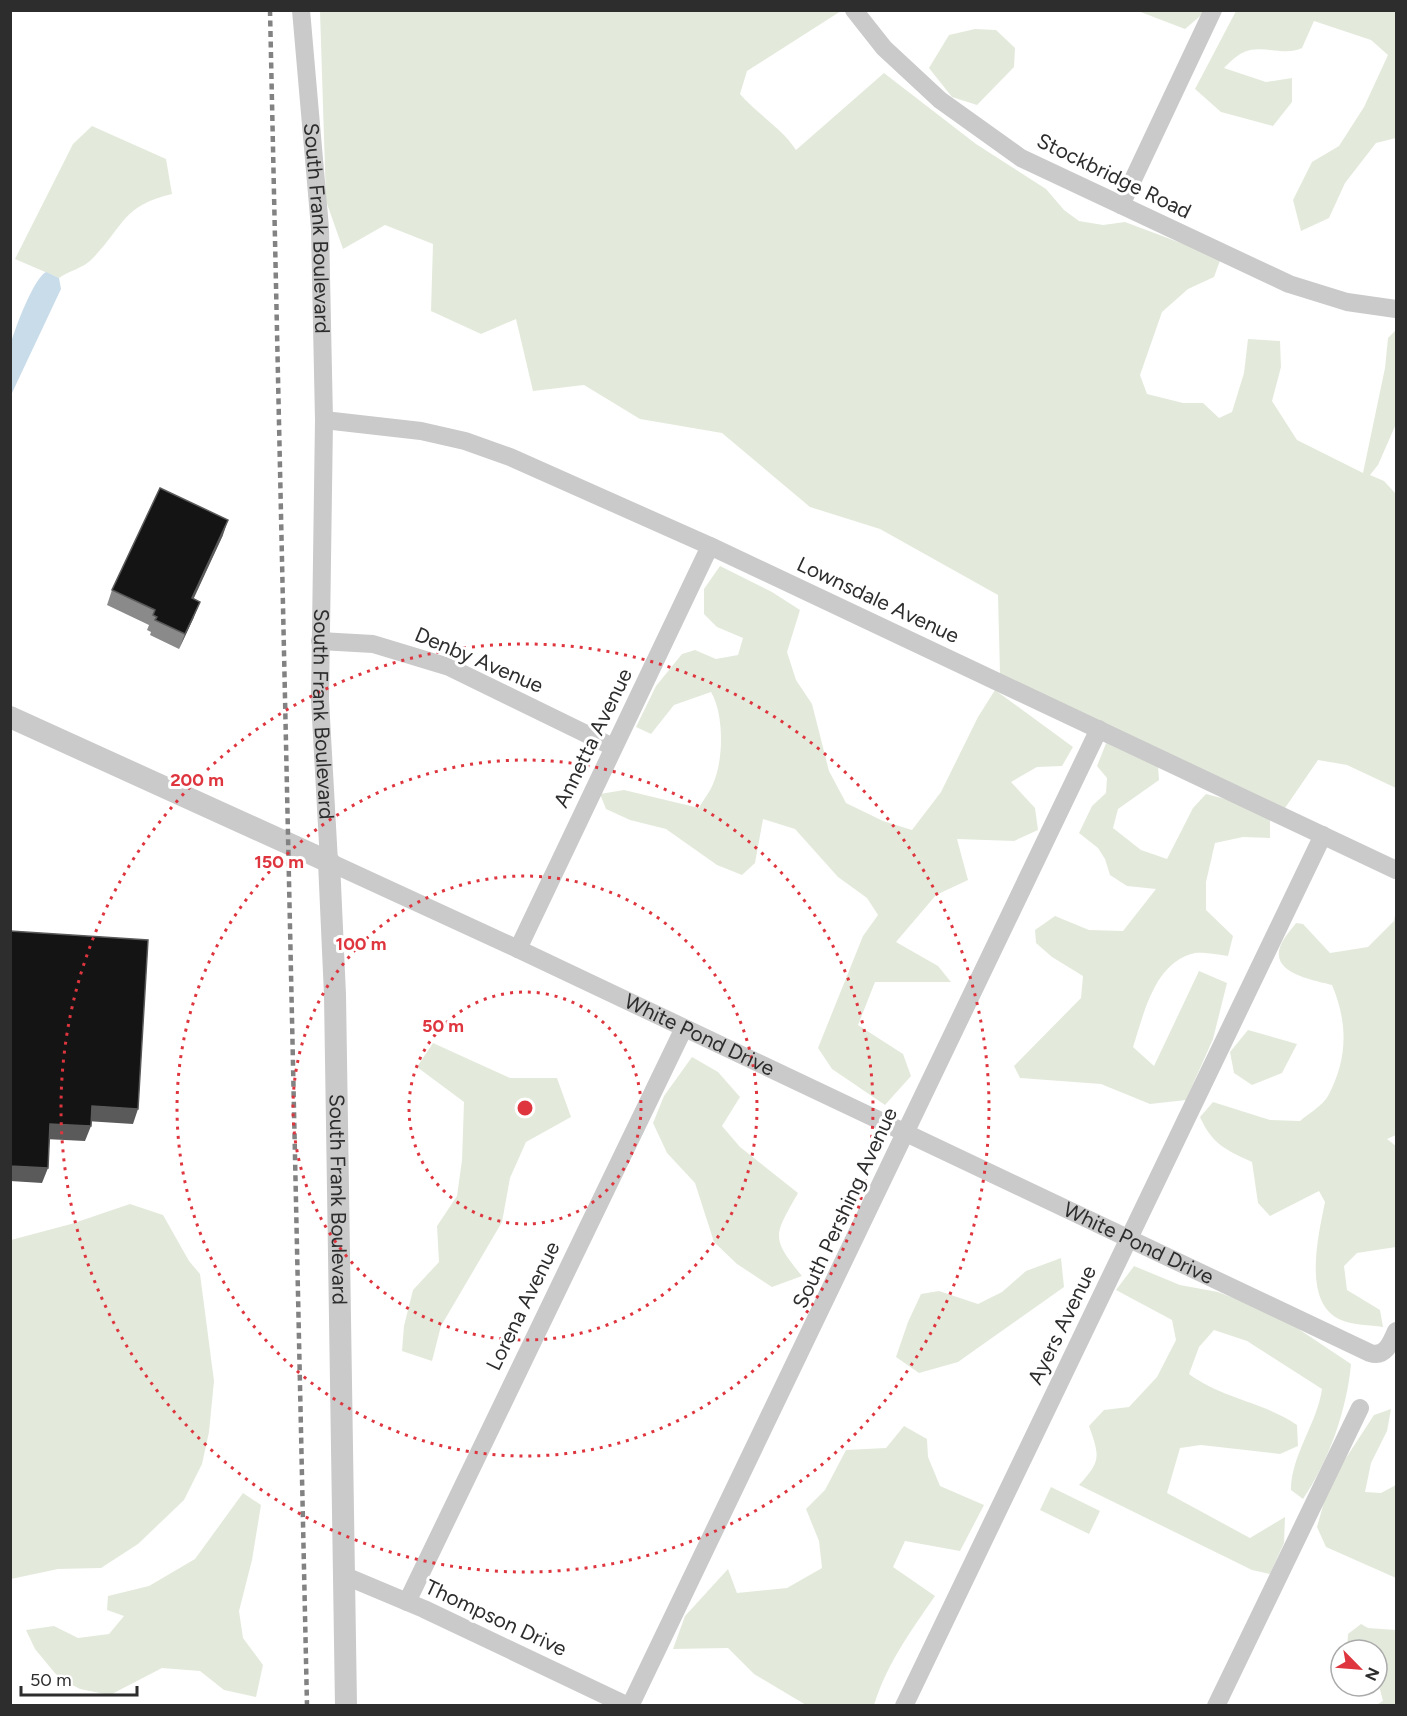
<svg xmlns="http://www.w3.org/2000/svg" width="1407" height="1716" viewBox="0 0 1407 1716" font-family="Figtree,sans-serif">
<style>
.green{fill:#e3eadb}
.water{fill:#c8dcea}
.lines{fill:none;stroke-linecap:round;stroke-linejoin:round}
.minor{stroke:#cacaca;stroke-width:18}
.tertiary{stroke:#cacaca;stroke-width:22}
.rail{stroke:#828282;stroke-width:4.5;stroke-dasharray:6 4.5;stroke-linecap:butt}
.wall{fill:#8a8a8a}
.shaded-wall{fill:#5a5a5a}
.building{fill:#141414;stroke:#5a5a5a;stroke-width:1.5}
.ring{fill:none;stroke:#de353e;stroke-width:3;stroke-dasharray:3 6}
.labels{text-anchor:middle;stroke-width:6;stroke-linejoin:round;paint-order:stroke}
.street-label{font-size:21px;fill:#2d2d2d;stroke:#fff}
.centre{fill:#de353e;stroke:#fff;stroke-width:3}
.ring-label{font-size:18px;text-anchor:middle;font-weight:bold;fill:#de353e;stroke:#fff;stroke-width:6;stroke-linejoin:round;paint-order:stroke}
</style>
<rect width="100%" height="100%" fill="#fff"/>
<g class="green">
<path d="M320,11h521l-94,60 -7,23c18,21 41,33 56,56l88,-77 92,71 70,45 18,21 15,11 24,4 22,-3 96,36 -7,19 -26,12 -26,23 -22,63 7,19 36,9h20l16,15 13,-6 12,-39 4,-34 32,2 1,26 -9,34 25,39 66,33 22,-105 3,-30 8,-8v94l-18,41 -8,10 14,6 12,13v294l-49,-23 -29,-5 -33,48 -285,-134 -2,-79 -118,-66 -70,-22 -88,-74 -82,-14 -56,-34 -51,6 -17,-72 -35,15 -50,-23 2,-67 -48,-19 -42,24 -17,-48z"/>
<path d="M1138,11h68l-21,18z"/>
<path d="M1236,11h160v127l-20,5 -31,40 -16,35 -28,13 -8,-31 19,-38 27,-16 25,-39 24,-52 -17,-15 -57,-19 -12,27c-18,9 -42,-5 -60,5 -6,3 -13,10 -18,15l42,14 26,-4v24l-19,24 -52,-14 -26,-23z"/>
<path d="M975,29l21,1 19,18 -1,19 -37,38 -25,-8 -23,-29 20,-33z"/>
<path d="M92,126l74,33 6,35c-51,12 -48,33 -81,66 -8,8 -22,11 -32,18l-44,-19 58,-115z"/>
<path d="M720,566l52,26 28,18 -13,42 9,28 16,24 17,67 17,32 37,18 29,9 29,-38 37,-75 17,-27 78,57 -11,19 -25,1 -26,15 24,26 3,22 -24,11 -57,-2 11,41 -32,15 -40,47 42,24 13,16h-76l-17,43 45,29 8,22 -26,29 -53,-36 -14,-21 45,-112 15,-21 -11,-17 -29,-21 -43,-48 -32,-10 -8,44 -13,12 -25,-10 -51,-36 -36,-9 -24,-11 -6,-15 24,-4 75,18c4,-8 11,-16 14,-24 11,-25 11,-70 -2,-92l-37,13 -23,29 -15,-7 20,-41 26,-32 13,-4 21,9 22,-4 5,-17 -26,-11 -13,-13v-25z"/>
<path d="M1107,741l51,24 1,15 -41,29 -5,19 28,22 26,9 26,-51 13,-14 43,11 21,13v20l-27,-1 -28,6 -9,39v28l27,26 -5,20c-9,-1 -23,-4 -33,-3 -41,9 -51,61 -62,94l21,19 45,-95 28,12 -14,56 -27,61 -36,4 -49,-20 -81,-6 -6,-12 67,-68 2,-22 -31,-19 -16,-14 -1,-13 20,-14 34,14 34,1 33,-42 -29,-3 -17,-11 -5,-16 -7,-11 -19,-15 13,-27 14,-13 1,-15 -10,-12z"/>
<path d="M1396,909v226l-9,4 9,7v101l-39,6 -13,13 3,24 33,20 3,17c-13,-2 -30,-2 -42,-7 -40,-17 -22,-87 -16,-118l-6,-11 -49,25 -12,-13 -6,-41c-26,-12 -40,-18 -52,-45l13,-15 57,18 30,1c8,-7 22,-15 28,-25 20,-37 20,-73 4,-111 -17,-5 -61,-11 -52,-38 3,-9 11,-17 16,-24l7,1 27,29 38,-6 26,-26z"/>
<path d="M1248,1030l49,14 -15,29 -30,12 -18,-12 -4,-21z"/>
<path d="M433,1043l77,35h47l14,39 -45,25 -16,36 -8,44 -61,104 -9,35 -30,-10 2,-25 9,-36 26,-28 -2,-36 20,-30 5,-36 2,-58 -47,-35z"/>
<path d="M692,1057l26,15 22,25 -18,29 18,21 58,46c-24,43 -28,44 4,83l-30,11 -35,-23 -23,-22 -19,-59 -28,-30 -14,-30 11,-27z"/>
<path d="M130,1204l33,11 26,46 11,13 14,107 -5,51 -7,32 -18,36 -46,44 -37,24 -43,1 -47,10v-339l60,-16z"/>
<path d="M1061,1258l3,29 -106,75 -39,11 -23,-16 12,-35 13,-28 18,-3 39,13 24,-12 24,-21z"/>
<path d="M1134,1266l46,19 38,7 33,13 43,21 57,38c-4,45 -22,97 -48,135l-12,-9c0,-35 26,-66 31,-101l-75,-48 -33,-11 -15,17 -10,27c34,25 75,28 108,51l1,21 -18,8 -79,-9 -21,3 -13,45 83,45 35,-21 -1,26 -14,31 -18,-4 -173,-85c22,-24 21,-28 10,-59l15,-16 25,-3 28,-30 19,-37 -4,-20 -56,-30z"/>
<path d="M1391,1409l-4,22 -16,32 -6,29 16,1 15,-8v93l-70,-31 -9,-20 12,-43 45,-69z"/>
<path d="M904,1426l23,13 1,18 12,29 44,19 -24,46 -55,-10 -12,26 42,29c-25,36 -48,68 -61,109h-68l-52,-31 -26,-26 -55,1 12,-33 43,-47 9,24 50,-5 35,-20 -3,-27 -13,-32 19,-19 21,-40 40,-2z"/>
<path d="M1051,1487l49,24 -11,23 -49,-24z"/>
<path d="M243,1493l18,12 -9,55 -13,51 4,27 20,27 -7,32 -32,-7 -24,-19 -38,-3 -52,27 -30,-6 -21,-11 -24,-29 -9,-19 28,-4 24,12 31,-4 15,-18 -17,-6 1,-14 41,-10 46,-27z"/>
<path d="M1361,1624l7,4 28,2v75h-20l7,-4 -6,-23v-28l-30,-1 1,-15z"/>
</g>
<path class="water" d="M46,272l13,6 2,11 -50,106c-1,-16 -4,-37 0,-52 4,-15 23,-65 35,-71z"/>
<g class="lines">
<g class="minor">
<path id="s1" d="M301,10l19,218 4,192 -4,280 9,162 189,87 852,404c15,5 21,-10 26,-22"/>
<path d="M854,10l30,38 56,52 81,58 268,126 58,18 49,7"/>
<path d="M1121,205l92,-195"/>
<path d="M324,420l97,11 44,10 45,16 200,89 686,324"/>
<path d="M320,641l53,3 76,23 164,80"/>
<path d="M518,949l192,-403"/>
<path d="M343,1575l81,34 204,97"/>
<path d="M407,1602l276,-572"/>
<path d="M630,1706l469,-977"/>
<path d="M904,1706l419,-871"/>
<path d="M1216,1706l144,-298"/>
</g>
<path class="tertiary" id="s2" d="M10,717l319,145 6,133 11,711"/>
<path class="rail" d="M270,10l37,1696"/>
</g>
<path class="wall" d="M223,535l-30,64 1,18 -15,32 -29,-14 1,-3 -4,-2 2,-5 -42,-20 5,-15z"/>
<g class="shaded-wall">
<path d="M228,520l-5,15 -36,78 5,-15z"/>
<path d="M200,602l-6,15 -15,32 6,-15z"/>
<path d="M92,1106l46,3 -5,15 -47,-3z"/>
<path d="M50,1124l41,2 -6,15 -40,-2z"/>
<path d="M10,1166l38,2 -6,15 -32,-2z"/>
</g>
<g class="building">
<path d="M160,488l68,32 -36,78 8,4 -15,32 -30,-14 2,-3 -4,-2 2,-5 -43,-20z"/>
<path d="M10,931l138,9 -10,169 -46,-3 -1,20 -41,-2 -2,44 -38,-2z"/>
</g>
<g class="ring">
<circle cx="525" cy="1108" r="116"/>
<circle cx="525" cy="1108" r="232"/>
<circle cx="525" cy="1108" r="348"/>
<circle cx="525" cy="1108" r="464"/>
</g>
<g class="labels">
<g class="street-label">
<text transform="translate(1114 176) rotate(26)" y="7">Stockbridge Road</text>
<text dy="7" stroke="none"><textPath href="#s1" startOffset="219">South Frank Boulevard</textPath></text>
<text transform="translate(878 600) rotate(25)" y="7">Lownsdale Avenue</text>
<text transform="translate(479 660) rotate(23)" y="7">Denby Avenue</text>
<text dy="7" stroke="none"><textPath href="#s1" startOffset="705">South Frank Boulevard</textPath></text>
<text transform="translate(593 738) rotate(-64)" y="7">Annetta Avenue</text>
<text dy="7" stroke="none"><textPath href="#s1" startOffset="1262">White Pond Drive</textPath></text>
<text dy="7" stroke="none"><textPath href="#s2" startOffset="688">South Frank Boulevard</textPath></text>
<text transform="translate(845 1208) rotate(-65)" y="7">South Pershing Avenue</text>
<text dy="7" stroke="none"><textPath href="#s1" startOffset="1748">White Pond Drive</textPath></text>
<text transform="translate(523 1306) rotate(-64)" y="7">Lorena Avenue</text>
<text transform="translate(1062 1325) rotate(-64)" y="7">Ayers Avenue</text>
<text transform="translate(496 1618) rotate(25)" y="7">Thompson Drive</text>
</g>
</g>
<circle cx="525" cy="1108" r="9" class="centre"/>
<g class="ring-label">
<text x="197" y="786">200 m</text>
<text x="279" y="868">150 m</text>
<text x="361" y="950">100 m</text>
<text x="443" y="1032">50 m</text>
</g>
<rect width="1407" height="1716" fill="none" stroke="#2d2d2d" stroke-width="24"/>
<g transform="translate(1359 1668) rotate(115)"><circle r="28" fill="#ffffff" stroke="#ababab" stroke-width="1.5"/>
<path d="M0-4.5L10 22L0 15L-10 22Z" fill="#de353e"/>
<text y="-9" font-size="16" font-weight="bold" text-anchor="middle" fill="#2d2d2d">N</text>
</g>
<path d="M21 1686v9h116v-9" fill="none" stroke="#2d2d2d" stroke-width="3"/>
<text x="30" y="1686" font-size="18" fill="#2d2d2d" stroke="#ffffff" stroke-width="4.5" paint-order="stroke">50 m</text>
</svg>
